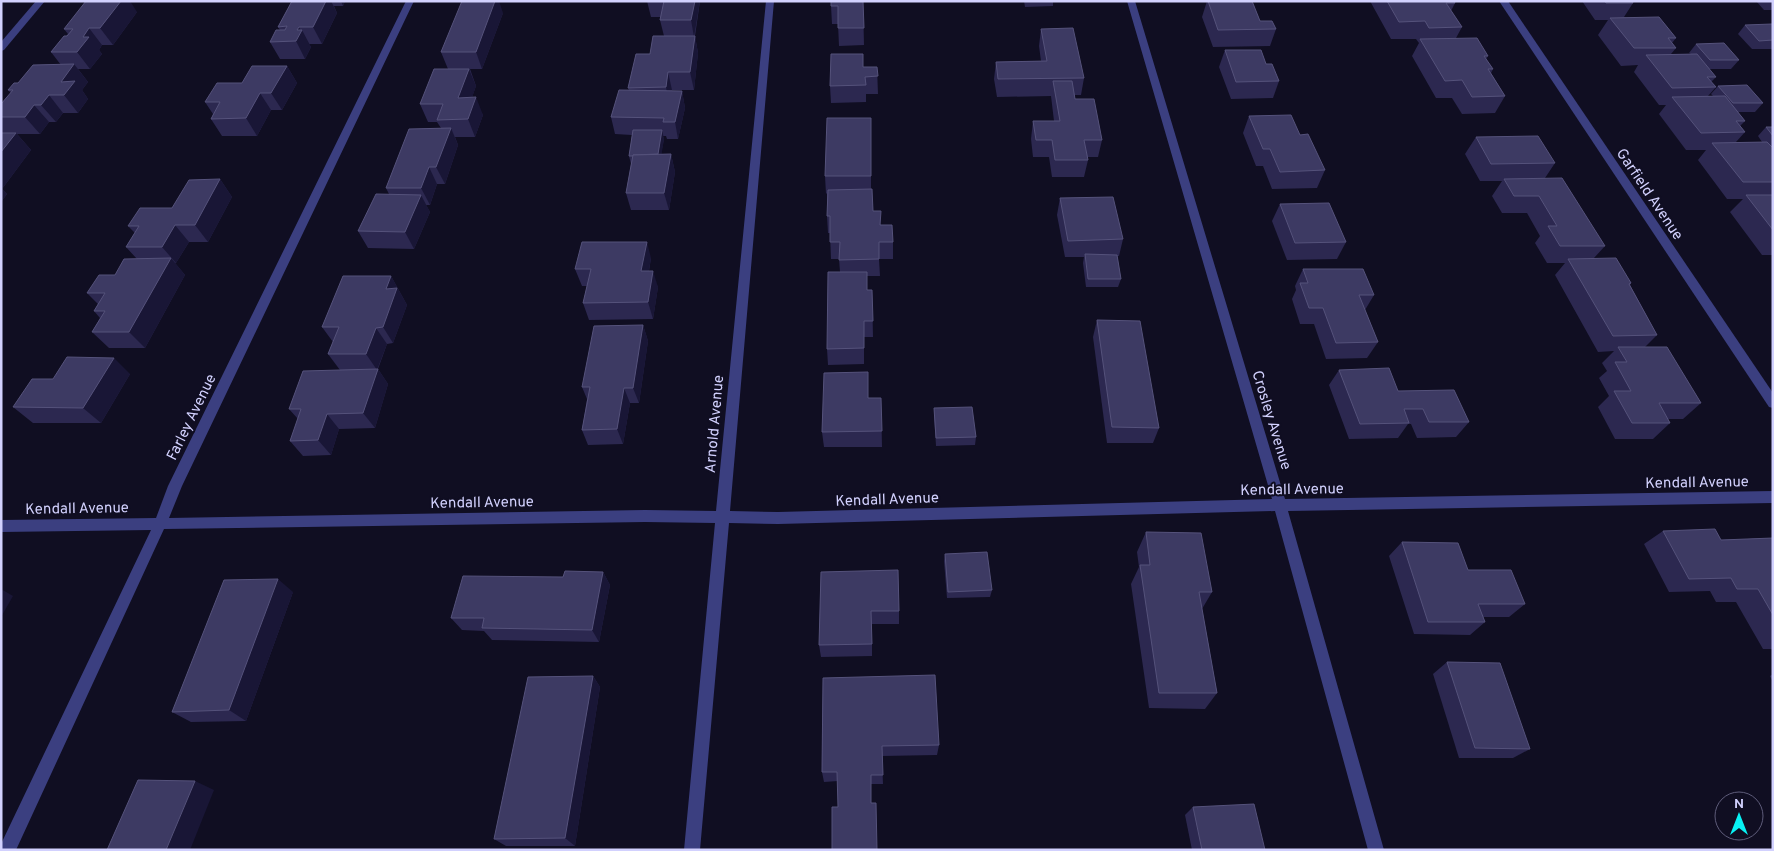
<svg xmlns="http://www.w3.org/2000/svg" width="1774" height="851" viewBox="0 0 1774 851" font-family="Overpass,sans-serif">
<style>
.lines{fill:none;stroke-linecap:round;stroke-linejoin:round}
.minor{fill:#3b3f80;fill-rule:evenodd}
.wall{fill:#2c2850}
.shaded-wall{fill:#191636}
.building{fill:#3d3a63;stroke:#55527b}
.labels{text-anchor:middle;stroke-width:4;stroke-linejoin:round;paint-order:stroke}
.street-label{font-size:15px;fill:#d2d1fe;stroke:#100e22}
</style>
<rect width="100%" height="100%" fill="#100e22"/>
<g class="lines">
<g class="minor">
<path d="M36,1h9l-41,49 -3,1v-9z"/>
<path d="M406,1h8l-232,485 -13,32 476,-8 71,1 50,-510h8l-44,510 48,1 494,-13 -145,-498h8l150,498 488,-8v12l-485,8 96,339h-16l-93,-339 -497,13 -49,-1 -29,327h-16l31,-327 -70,-1 -481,7 -148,321h-15v-6l150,-314 -150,2v-12l155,-2 12,-32z"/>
<path d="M1499,1h9l265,392v15l-4,-1z"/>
</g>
</g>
<g class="wall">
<path d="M292,1h53l-2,5h-9l3,7 -15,31h-13l2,3 -6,12h-25l-10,-17 10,-12 -2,-3z"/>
<path d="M647,1h53l-5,35 3,17 -4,37h-22v1h10l3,17 -7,31h-11l-1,-3h-3l1,3 -3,15h10l4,18 -6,38h-38l-5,-17 5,-29 -2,-8 3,-21 -17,-1 -4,-17 18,-27 -1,-2 22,-34 14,-18 -4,-16 1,-3h-10z"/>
<path d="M863,1l1,44 -25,1 -1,-22h-6l-1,-18z"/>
<path d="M1024,1h29v5l-28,1z"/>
<path d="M1207,1h45l8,20 16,8 -6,17 -57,1 -11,-30z"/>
<path d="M1370,1h84l1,2 -4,8 11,16 -6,11 32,18 -2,3 7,10 -2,4 14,23 -10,17 -33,1 -10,-16h-16l-24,-42 7,-13 -3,-4h-25z"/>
<path d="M1582,1h50l1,2 -9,14 52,21 -4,5 4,5 -5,6h20l-2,-1 7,-9 43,16 -8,9h-22l7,8 -5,5 5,5 -8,9h5l-2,-2 7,-8 45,17 -8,9h-17l7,9 -5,5 5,6 -9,10h26l-4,-6 8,-9h7v128h-11l-32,-43 13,-13h-16l-29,-39 8,-10h-20l-27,-36 7,-9h-7l-25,-33 4,-7 -17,1 -23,-31 10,-15h-13z"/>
<path d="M1756,1h17v9h-9z"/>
<path d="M137,12l-24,33h-11l-3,5 3,4 -12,15h-12l10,13 -6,8 6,9 -10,14h-15l-7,9h-7l-9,12h-23l14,16 -29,39 5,5 -6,8v-98l10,-11 -3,-3 10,-7 43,-18 -10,-13 17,-18 -4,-5z"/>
<path d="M503,13l-21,56h-12l6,17 -4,11 11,18 -8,22h-20l3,8 -13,39h-8l-7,21h-4l4,7 -16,37 -46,-1 -10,-17 31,-37 -3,-6 55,-60 -4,-6h-9l-8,-18 28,-35 -7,-17z"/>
<path d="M1745,25h28v24h-21l-14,-15z"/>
<path d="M1041,29l43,49 -3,17h-6v4l27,41 -4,17h-11l1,3 -4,17h-32l-3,-20h-16l-2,-18 2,-18h21l-3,-25 -54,1 -3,-18 2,-17 45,-1 -2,-15z"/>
<path d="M1225,50l41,14 13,17 -6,17 -42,1 -12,-32z"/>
<path d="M287,66l10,17 -15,27h-11l-14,26h-35l-11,-17 2,-5 -8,-12 37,-19z"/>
<path d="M864,67h13l1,27h-12v8l-35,1 -1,-17z"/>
<path d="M1249,116l51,19 25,35 -8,18 -45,1 -9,-23h-7l-13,-33z"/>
<path d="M871,118v71l2,22 8,14 12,17v17h-14l1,17h-13v14h5l1,47h-9v27l-36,1 -1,-16 13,-77 -1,-13h-8l-1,-26h-2l-1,-17v-23l-1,1 -1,-18z"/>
<path d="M1476,137l79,26 -10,15 60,68 -11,12 37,25 -1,2 27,50 -12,12 56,56 -18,16h-15l2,4 -17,16h-38l-17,-32 11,-11 -10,-18 8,-7 -5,-8 12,-12 -16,1 -43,-77 10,-12h-18l-12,-20 5,-7 -13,-23h-25l-10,-17 10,-15h-22l-15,-27z"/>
<path d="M220,179l12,18 -24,45h-19l-13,21h-1l10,12 -40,73h-36l-17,-16 8,-14 -6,-7 4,-7 -11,-11 28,-18 22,-16 -11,-12 9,-14 -7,-7 44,-18z"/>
<path d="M1060,198l63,41 -4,17h-2l4,23 -3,8h-32l-3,-24 1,-6h-19l-8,-42z"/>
<path d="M1280,204l66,38 -9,17 -50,1 -15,-39z"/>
<path d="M651,258l-2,13 9,16 -5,32 -64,1 -6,-17 4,-17h-5l-7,-17z"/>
<path d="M1303,269l71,26 -9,15 13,32 -11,16 -41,1 -12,-35h-14l-8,-25 4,-9 -1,-4z"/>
<path d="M391,276l16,29 -14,38 -6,1 -9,25 10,15 -13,44 -36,1 -8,26 -28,1 -13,-15 8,-22 -9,-10 51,-39 -12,-16 5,-12 -11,-15z"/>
<path d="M1097,320l62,108 -6,15h-46l-14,-106z"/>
<path d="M643,325l5,16 -9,62h-9l-7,41 -35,1 -6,-15 5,-31 -5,-12z"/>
<path d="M1339,370l59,21 71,31 -13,15 -39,1 -6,-14h-3l-10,14 -49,1 -20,-54z"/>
<path d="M130,374l-29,49h-68l-20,-16 40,-28z"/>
<path d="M868,398h13l1,49h-58l-2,-15z"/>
<path d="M934,408l42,29 -1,8 -39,1 -2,-31z"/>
<path d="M1663,531l58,9 52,-2v111h-10l-27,-47h-20l-6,-11 -41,1 -25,-48z"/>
<path d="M1146,532l66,60 -10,17 15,84 -12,16 -56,-1 -18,-124 8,-17 -2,-15z"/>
<path d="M1402,542l66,28 57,34 -16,13h-26l2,5 -15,13 -56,-1 -25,-78z"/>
<path d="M945,554l47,36 -2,7 -43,1 -3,-37z"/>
<path d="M603,572l7,13 -11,57 -107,-2 -8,-9 -22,-1 -11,-12 112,-41z"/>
<path d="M821,572l78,39v13h-27v32l-51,1 -2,-12z"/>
<path d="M293,592l-47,129 -55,1 -19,-10z"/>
<path d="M1447,662l83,87 -17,9h-54l-26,-84z"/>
<path d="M1773,674v8l-3,-6z"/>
<path d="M593,676l7,11 -25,159h-69l-12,-7z"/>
<path d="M823,678l116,67 -2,10 -55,1 1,28h-12l-33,23v-26l-14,1 -2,-10z"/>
<path d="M1193,807l72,43h-73l-7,-35z"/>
</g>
<g class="shaded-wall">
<path d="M121,1h9l7,11 -24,33 -13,-17z"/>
<path d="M326,1h5l6,12 -15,31 -9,-17z"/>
<path d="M341,1h4l-2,5z"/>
<path d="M495,1h4l4,12 -21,56 -6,-17z"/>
<path d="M695,1h5l-6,36 -3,-17z"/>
<path d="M299,27l2,4 1,-1 9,17 -6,12 -9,-18 1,-11z"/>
<path d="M89,28l13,17 -3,5 3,4 -12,15 -13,-17 6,-15z"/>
<path d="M695,36l3,17 -4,37 -4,-18z"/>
<path d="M74,64l14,18 -6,8 6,9 -10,14 -14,-18 -3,-13z"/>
<path d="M287,66l10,17 -15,27 -11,-17z"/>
<path d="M469,69l7,17 -10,29 -8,-17z"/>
<path d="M668,72l4,18 -3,15 -3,-18z"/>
<path d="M682,91l3,17 -7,31 -3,-17z"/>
<path d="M260,93l11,17 -14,26 -11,-18z"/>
<path d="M49,95l14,18 -7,9 -15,-17z"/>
<path d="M476,97l7,18 -8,22 -7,-18z"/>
<path d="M34,105l15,17 -9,12 -15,-17z"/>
<path d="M451,128l7,17 -13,39 -9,-17z"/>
<path d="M662,130l2,9 -4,25 -2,-9z"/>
<path d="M16,133l15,17 -29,39 5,5 -6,8v-50z"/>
<path d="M671,154l4,18 -6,38 -5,-17z"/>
<path d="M429,167l8,17 -7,21 -9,-17z"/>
<path d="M220,179l12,18 -24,45 -13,-17z"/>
<path d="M421,195l9,17 -16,37 -9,-17z"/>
<path d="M175,225l14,17 -13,21 -14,-16z"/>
<path d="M647,242l4,16 -5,29 -5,-16z"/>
<path d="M171,258l14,17 -40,73 -16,-16z"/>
<path d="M653,271l5,16 -5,32 -5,-17z"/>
<path d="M391,276l16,29 -14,38 -10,-16 3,-38z"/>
<path d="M643,325l5,16 -9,62 -6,-15z"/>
<path d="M376,328l11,16 -10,26 -11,-16z"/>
<path d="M114,358l16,16 -29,49 -18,-15z"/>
<path d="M378,369l10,15 -13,44 -12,-15z"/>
<path d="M624,388l6,15 -7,41 -6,-15z"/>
<path d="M327,414l12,15 -8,26 -13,-15z"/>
<path d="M603,572l7,13 -11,57 -7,-12z"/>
<path d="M278,579l15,13 -47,129 -17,-11z"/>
<path d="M1,589l12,7 -12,21z"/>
<path d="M593,676l7,11 -25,159 -10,-8z"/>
<path d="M195,781l19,9 -24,60h-24z"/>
</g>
<g class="building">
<path d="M86,1h35l-21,27h-11l-6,9h6l-12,15h-26l13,-16h3l6,-7h-9z"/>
<path d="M292,1h34l-13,26h-14l-2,3h5l-6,11 -26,1 6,-12h9l2,-4 -9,1z"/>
<path d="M462,1h33l-19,51h-35z"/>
<path d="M664,1h31l-4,19h-31z"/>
<path d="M831,1h32l1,27h-26v-22h-7z"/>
<path d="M1208,1h44l8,20h12l4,8 -58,1z"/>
<path d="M1387,1h67l1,2h-9l16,24 -33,1 -4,-7 -26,1z"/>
<path d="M1605,1h27l1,2h-27z"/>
<path d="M1659,17l17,21h-8l8,10h-42l-24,-30z"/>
<path d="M1772,24l1,1v15l-14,1 -14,-16z"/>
<path d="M1073,28l11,50 -86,1 -2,-17 51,-1 -6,-32z"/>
<path d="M653,36h42l-5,36h-22l-2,15 -38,1 8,-34h14z"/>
<path d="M1477,38l11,18h-4l9,13h-5l17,27 -33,1 -10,-17 -17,1 -25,-42z"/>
<path d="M1724,43l15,17h-29l-14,-16z"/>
<path d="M1225,50h36l5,14h6l7,17 -43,1z"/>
<path d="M831,54h32v13h14l1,9 -13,1 1,8 -36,1z"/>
<path d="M1697,54l19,23h-9l9,10 -44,1 -26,-33z"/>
<path d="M74,64l-13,18 14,-1 -11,14h-15l-8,10h-7l-9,12h-24v-13l12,-14h-5l6,-7h4l15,-18z"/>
<path d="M252,66h35l-16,27h-11l-14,25 -35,1 9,-17h-15l12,-19h25z"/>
<path d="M434,69h35l-11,29 18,-1 -8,22 -31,1 6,-16h-23z"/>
<path d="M1053,81h19l3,18h19l8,41h-18l4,20h-33l-3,-20h-16l-3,-19h27z"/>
<path d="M1747,85l16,18h-30l-15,-17z"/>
<path d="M619,90l63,1 -7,31h-12l1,-4 -53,-1z"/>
<path d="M1725,96l20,25h-9l9,11 -44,1 -29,-36z"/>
<path d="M1291,115l9,20 8,-1 17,36 -45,2 -10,-23h-7l-14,-33z"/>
<path d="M827,118h44v58h-46z"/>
<path d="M1766,127h7v9z"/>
<path d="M451,128l-15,39h-7l-8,21h-35l23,-59z"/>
<path d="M633,130h29l-4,24 -25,1v1h-4z"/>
<path d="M1,133h15l-15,19z"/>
<path d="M1538,136l17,27 -64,1 -15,-27z"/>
<path d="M1767,142l6,6v34h-30l-31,-39z"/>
<path d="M671,154l-7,39h-38l7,-38z"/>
<path d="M1562,178l43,68h-45l-12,-20h9l-18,-30h-25l-10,-17z"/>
<path d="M220,179l-25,46h-20l-13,22h-36l13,-21h-11l12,-18h32l17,-28z"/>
<path d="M872,189l1,22h8l-1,14h12l1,17h-14v17l-40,1 1,-18h-10v-26h-3l1,-26z"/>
<path d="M376,194l45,1 -16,37 -47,-1z"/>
<path d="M1746,195h27v35z"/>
<path d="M1113,197l10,42 -55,2 -8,-43z"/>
<path d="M1329,203l17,39 -51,1 -15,-39z"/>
<path d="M582,242h65l-6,29h12l-5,31 -65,1 8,-34h-16z"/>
<path d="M1085,254l32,1 4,24h-33z"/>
<path d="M171,258l-42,74h-37l13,-21h-11l11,-18h-18l12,-18h16l9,-16z"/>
<path d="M1616,258l15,25 -2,1 28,51 -44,1 -45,-77z"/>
<path d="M1303,269h60l11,26h-15l19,47 -42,1 -13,-35h-14l-9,-25h8z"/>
<path d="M828,272h39v18h5l1,31h-9v27l-37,1z"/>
<path d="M343,276h48l-5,13 11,-1 -14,39 -7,1 -10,26h-38l11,-27h-17z"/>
<path d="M1097,320l43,1 19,107 -47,-1z"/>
<path d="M643,325l-10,63h-9l-7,41 -35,1 8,-43h-8l12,-61z"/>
<path d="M1618,347h49l34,56h-42l11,20h-38l-18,-32h17l-16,-29h12z"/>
<path d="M67,357l47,1 -31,50 -70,-1 19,-28h21z"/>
<path d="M1389,368l9,23 56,-1 15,32h-40l-6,-13h-19l5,14 -49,1 -21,-54z"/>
<path d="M378,369l-15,44 -36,1 -9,26 -28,1 11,-32h-12l14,-38z"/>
<path d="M868,372v26h13l1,33 -60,1 2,-59z"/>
<path d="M972,407l4,30 -40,1 -2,-30z"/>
<path d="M1715,529l6,11 52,-2v77l-15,-26h-21l-6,-11 -42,1 -26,-48z"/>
<path d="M1146,532l55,1 11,59h-13l18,101h-58l-19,-128h10z"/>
<path d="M1402,542l56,1 10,27h43l14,34h-47l7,18h-57z"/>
<path d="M987,552l5,38 -44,2 -3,-38z"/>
<path d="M898,570l1,41h-28l1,33 -53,1 2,-73z"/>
<path d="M565,571l38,1 -11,58 -110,-2 2,-10h-33l12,-42 100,1z"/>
<path d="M278,579l-49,131 -57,2 52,-132z"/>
<path d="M1447,662l53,1 30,86 -55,-1z"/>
<path d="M935,675l4,70 -57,1 1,29h-12v28h5l1,47h-45v-43h6l-1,-35h-15l1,-94z"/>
<path d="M593,676l-28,162 -71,1 34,-162z"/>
<path d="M138,780l57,1 -29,69h-59z"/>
<path d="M1254,804l11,46h-63l-9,-43z"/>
</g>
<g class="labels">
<g class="street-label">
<text transform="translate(1650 194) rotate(56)" y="5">Garfield Avenue</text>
<text transform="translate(191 417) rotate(-64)" y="5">Farley Avenue</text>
<text transform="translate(1272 420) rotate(73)" y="5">Crosley Avenue</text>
<text transform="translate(714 424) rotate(-85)" y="5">Arnold Avenue</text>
<text transform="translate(1697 482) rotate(-1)" y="5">Kendall Avenue</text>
<text transform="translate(1292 489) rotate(-1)" y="5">Kendall Avenue</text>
<text transform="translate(887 499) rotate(-2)" y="5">Kendall Avenue</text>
<text transform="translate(482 502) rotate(-1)" y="5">Kendall Avenue</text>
<text transform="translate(77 508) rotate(-1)" y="5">Kendall Avenue</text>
</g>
</g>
<rect width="1774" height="851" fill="none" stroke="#d2d1fe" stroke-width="5"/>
<g transform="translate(1739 816)"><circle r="24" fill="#100e22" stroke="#5e5c7a"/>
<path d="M0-4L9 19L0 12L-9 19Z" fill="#08f1f3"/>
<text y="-8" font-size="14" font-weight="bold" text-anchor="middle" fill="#d2d1fe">N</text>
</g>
</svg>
